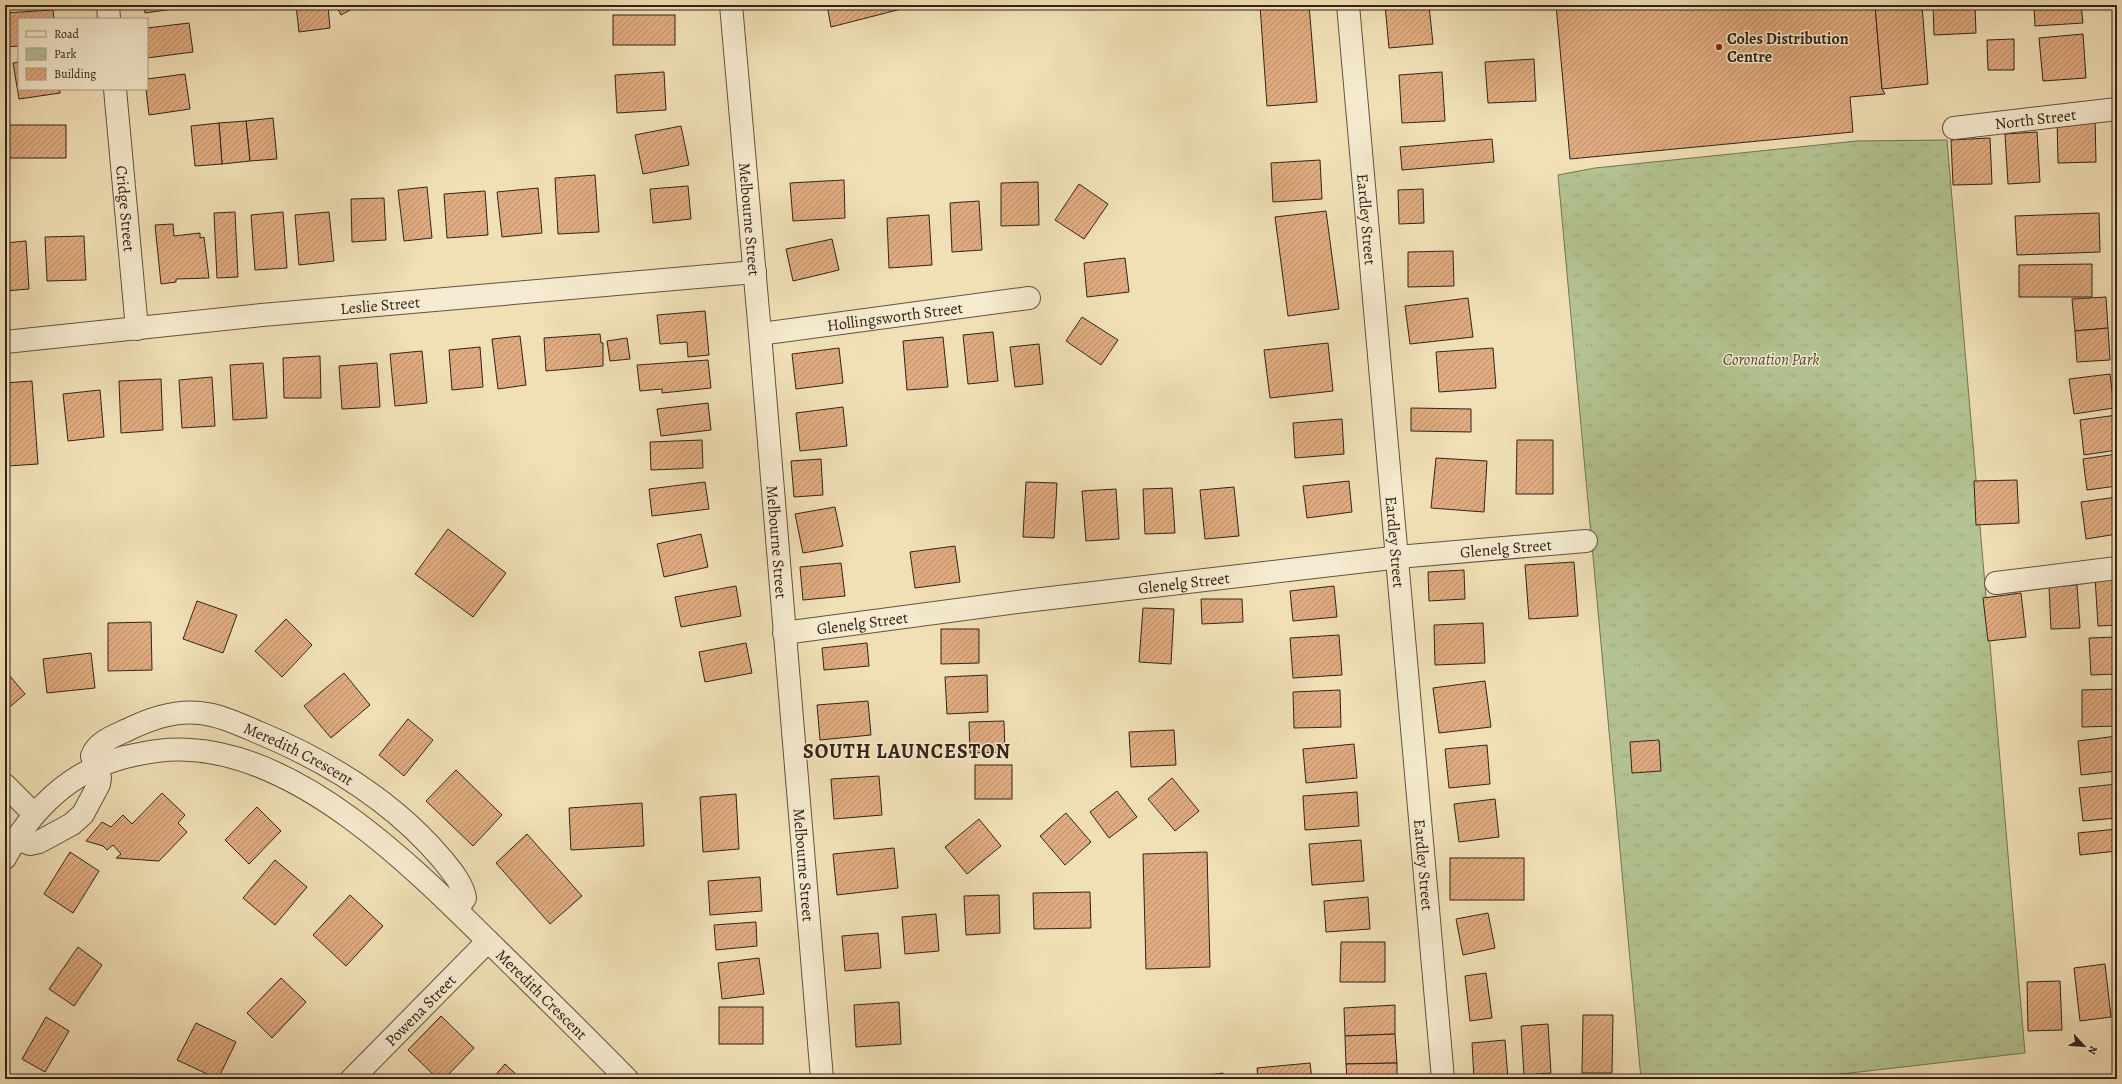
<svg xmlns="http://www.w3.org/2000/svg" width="2122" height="1084" viewBox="0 0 2122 1084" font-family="Alegreya,serif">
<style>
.park{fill:url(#park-tufts);stroke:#737356}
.building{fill:url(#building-hatch);stroke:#322319}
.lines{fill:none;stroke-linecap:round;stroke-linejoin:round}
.minor-casing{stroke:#625240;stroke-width:24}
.minor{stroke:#f6ebd0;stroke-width:22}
.poi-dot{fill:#8f2418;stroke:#f6ebd0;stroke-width:1.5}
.labels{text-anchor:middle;stroke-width:3;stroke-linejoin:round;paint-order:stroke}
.poi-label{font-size:16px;font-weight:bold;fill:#322319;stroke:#f6ebd0;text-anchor:start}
.street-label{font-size:16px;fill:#322319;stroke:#f6ebd0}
.park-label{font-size:16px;font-style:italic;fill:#524b37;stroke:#f6ebd0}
.district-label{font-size:20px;font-weight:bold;letter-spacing:1px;fill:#322319;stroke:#f6ebd0}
</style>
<defs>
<pattern id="park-tufts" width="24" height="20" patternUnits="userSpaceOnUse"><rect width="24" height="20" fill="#b4c392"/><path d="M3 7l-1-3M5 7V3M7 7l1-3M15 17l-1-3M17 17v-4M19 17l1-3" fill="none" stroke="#9ba77d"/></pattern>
<pattern id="building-hatch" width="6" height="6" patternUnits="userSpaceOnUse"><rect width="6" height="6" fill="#e1ac81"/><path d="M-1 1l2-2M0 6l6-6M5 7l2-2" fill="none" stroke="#b78c69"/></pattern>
</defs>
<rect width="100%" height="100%" fill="#f1e0b6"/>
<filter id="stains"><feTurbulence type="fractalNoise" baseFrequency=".005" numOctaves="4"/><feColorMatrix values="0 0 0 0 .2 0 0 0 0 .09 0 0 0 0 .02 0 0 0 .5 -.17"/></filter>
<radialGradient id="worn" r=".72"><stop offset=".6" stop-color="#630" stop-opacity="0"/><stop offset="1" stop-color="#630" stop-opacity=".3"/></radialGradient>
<path class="park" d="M1947,140l78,913 -227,26h-157l-83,-904 37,-7 262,-27z"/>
<g class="building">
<path d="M144,5h37v3l-36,5z"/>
<path d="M296,5h36l-4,1 2,22 -31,4z"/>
<path d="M336,5h23l-18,10z"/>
<path d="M827,5h90l-86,22z"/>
<path d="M1260,5h49l8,97 -50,4z"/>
<path d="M1385,5h44l4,39 -44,4z"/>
<path d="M1556,5h319l7,84 3,5 -35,3 3,35 -283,27z"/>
<path d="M1875,5h47l6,79 -46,5z"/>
<path d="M1933,5h42l1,28 -42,2z"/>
<path d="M2034,5h47l2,18 -48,3z"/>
<path d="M53,10l1,9h-35v27l-14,1v-34z"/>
<rect x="613" y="15" width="62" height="30"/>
<path d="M189,23l4,29 -46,6v-30z"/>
<path d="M2083,34l3,44 -43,3 -4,-43z"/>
<path d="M2014,39v31h-26l-1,-30z"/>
<path d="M1534,59l2,42 -48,2 -3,-41z"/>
<path d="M19,62v27h41v4l-41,6 -6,-36z"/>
<path d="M664,72l2,38 -49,3 -2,-38z"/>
<path d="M1442,72l3,49 -43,2 -3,-48z"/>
<path d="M185,74l5,35 -41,6 -3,-26 1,-10z"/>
<path d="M2095,117l1,45 -38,1 -1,-45z"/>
<path d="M273,118l4,41 -27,2 -4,-40z"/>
<path d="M246,121l4,40 -28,3 -3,-41z"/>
<path d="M219,123l3,41 -27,2 -4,-40z"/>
<path d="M6,125h60v33h-59z"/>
<path d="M681,126l8,39 -46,9 -8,-39z"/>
<path d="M2037,132l3,50 -32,2 -3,-50z"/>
<path d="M1990,138l2,46 -39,1 -2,-45z"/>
<path d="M1492,139l2,23 -92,8 -2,-23z"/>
<path d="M1320,160l2,39 -49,3 -2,-39z"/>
<path d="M595,175l4,57 -41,2 -3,-56z"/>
<path d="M844,180l1,38 -52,3 -3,-38z"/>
<path d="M1038,182l1,43 -38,1v-43z"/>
<path d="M1079,184l29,20 -24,35 -29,-19z"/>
<path d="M688,186l3,33 -38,4 -3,-34z"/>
<path d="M427,187l5,51 -28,3 -6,-51z"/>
<path d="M538,188l4,45 -40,4 -5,-45z"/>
<path d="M1423,189l1,34 -25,1 -1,-34z"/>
<path d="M485,191l3,44 -41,3 -3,-44z"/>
<path d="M384,198l2,42 -34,2 -1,-43z"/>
<path d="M979,201l3,49 -30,2 -2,-49z"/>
<path d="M1326,211l13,98 -51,7 -13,-99z"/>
<path d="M235,212l3,65 -21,1 -3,-65z"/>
<path d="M283,212l4,56 -32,2 -4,-55z"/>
<path d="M329,212l5,49 -35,4 -4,-50z"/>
<path d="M2099,213l1,39 -83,3 -2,-39z"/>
<path d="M929,215l3,50 -43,3 -2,-50z"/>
<path d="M173,224l1,12 26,-3v5l4,-1 5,41 -33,1v3l-15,2 -6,-59z"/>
<path d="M84,236l2,44 -39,1 -2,-44z"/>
<path d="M832,239l7,31 -46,11 -7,-32z"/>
<path d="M26,241l3,48 -24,2v-48z"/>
<path d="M1453,251l1,35 -46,1v-35z"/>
<path d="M1125,258l4,34 -42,5 -3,-34z"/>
<path d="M2092,264v33h-73v-32z"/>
<path d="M2106,297l2,31 -33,3 -3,-32z"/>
<path d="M1468,298l5,39 -63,7 -5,-38z"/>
<path d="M705,311l4,44 -21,2 -1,-15 -27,2 -3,-29z"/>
<path d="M1082,317l36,23 -17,25 -35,-24z"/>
<path d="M2108,328l2,32 -33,2 -2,-31z"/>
<path d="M993,332l5,49 -30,3 -5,-49z"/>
<path d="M600,334l1,9h2v23l-57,5 -2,-33z"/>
<path d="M520,336l6,49 -28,4 -6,-50z"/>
<path d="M943,337l5,50 -41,3 -4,-49z"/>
<path d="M627,338l3,21 -20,2 -3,-20z"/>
<path d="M1328,343l5,48 -63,7 -6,-48z"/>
<path d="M1039,344l4,40 -28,3 -5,-40z"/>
<path d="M480,347l3,40 -31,3 -3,-40z"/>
<path d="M839,348l4,35 -47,6 -4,-35z"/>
<path d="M1493,348l3,40 -57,4 -3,-40z"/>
<path d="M422,351l5,52 -32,3 -5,-52z"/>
<path d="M320,356l1,42h-37l-1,-40z"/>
<path d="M708,360l3,28 -49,5v-4l-22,2 -3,-26z"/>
<path d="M263,363l4,55 -34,2 -3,-55z"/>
<path d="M377,363l3,44 -38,2 -3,-43z"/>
<path d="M2110,374l4,34 -40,6 -5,-35z"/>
<path d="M212,377l3,49 -33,2 -3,-48z"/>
<path d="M161,379l2,51 -42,3 -2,-52z"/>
<path d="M32,381l6,83 -30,2 -3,-41v-42z"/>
<path d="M100,390l4,47 -36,4 -5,-47z"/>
<path d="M708,403l3,27 -50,6 -4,-27z"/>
<path d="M843,407l4,39 -47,5 -4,-38z"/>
<path d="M1411,408l60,1v23l-60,-1z"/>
<path d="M2117,415v35l-33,5 -4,-35z"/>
<path d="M1342,419l2,35 -49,4 -2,-35z"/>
<path d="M702,440l1,28 -52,2 -1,-28z"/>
<path d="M1517,440h36v54h-37z"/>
<path d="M2117,454v32l-30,4 -4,-31z"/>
<path d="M1436,458l51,3 -3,51 -53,-4z"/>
<path d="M821,459l2,36 -29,2 -3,-36z"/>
<path d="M2017,480l2,43 -43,2 -2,-44z"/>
<path d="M1349,481l3,31 -45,6 -4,-32z"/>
<path d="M705,482l4,27 -57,7 -3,-27z"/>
<path d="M1026,482l31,1 -3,55 -31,-1z"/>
<path d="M1234,487l5,49 -34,3 -5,-49z"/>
<path d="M1172,488l3,45 -30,1 -2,-45z"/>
<path d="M1116,489l3,50 -33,2 -4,-50z"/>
<path d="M2117,497v37l-31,5 -5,-37z"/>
<path d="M835,507l8,39 -40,7 -8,-39z"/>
<path d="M448,529l58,44 -33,44 -58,-43z"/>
<path d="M701,534l7,33 -44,10 -7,-33z"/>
<path d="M955,546l5,36 -45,6 -5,-36z"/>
<path d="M1574,562l4,54 -49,3 -4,-54z"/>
<path d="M841,563l4,33 -42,4 -3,-33z"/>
<path d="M1464,570l1,29 -36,2 -1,-29z"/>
<path d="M2117,575v50l-19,1 -3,-49z"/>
<path d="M2077,585l3,43 -29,1 -2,-42z"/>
<path d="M736,586l5,30 -60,11 -6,-30z"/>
<path d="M1334,586l3,31 -44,4 -3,-30z"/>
<path d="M2021,593l5,44 -38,4 -5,-43z"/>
<path d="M1201,599h41l1,23 -41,2z"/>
<path d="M197,601l40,14 -14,38 -40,-14z"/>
<path d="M1143,608l31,1 -3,55 -32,-2z"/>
<path d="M286,619l26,26 -30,32 -27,-26z"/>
<path d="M151,622l1,48 -44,1v-48z"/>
<path d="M1483,623l2,40 -50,2 -1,-40z"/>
<path d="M941,629h38v34l-38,1z"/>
<path d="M1339,635l3,40 -49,3 -3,-40z"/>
<path d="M2117,637v37l-26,1 -2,-37z"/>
<path d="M746,643l6,30 -47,9 -6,-30z"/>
<path d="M867,643l2,23 -45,4 -2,-22z"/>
<path d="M91,653l4,35 -48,5 -4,-34z"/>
<path d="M5,670l20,24 -20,17z"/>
<path d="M344,673l26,32 -39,33 -27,-32z"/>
<path d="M987,675l1,37 -41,2 -2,-37z"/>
<path d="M1485,681l6,46 -52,6 -6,-45z"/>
<path d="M2117,689v37l-35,1v-37z"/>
<path d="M1340,690l1,37 -47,1 -1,-36z"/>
<path d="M868,701l3,34 -51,5 -3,-35z"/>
<path d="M408,719l25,21 -29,36 -25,-21z"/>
<path d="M1004,721l1,31 -35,1 -1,-31z"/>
<path d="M1174,730l2,35 -45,2 -2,-35z"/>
<path d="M2117,736v35l-36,4 -3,-34z"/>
<path d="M1659,740l2,31 -29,2 -2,-31z"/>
<path d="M1354,744l3,34 -51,5 -3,-34z"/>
<path d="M1487,745l3,39 -41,4 -4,-39z"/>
<rect x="975" y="765" width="37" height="34"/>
<path d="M456,770l46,45 -29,31 -47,-45z"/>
<path d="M879,776l3,39 -48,4 -3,-40z"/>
<path d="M1172,778l27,33 -24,20 -27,-32z"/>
<path d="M2117,784v34l-34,3 -4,-33z"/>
<path d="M1117,791l20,26 -28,21 -19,-26z"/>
<path d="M1357,792l2,34 -54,4 -2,-34z"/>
<path d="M162,793l23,22 -7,8 9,9 -28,29 -43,-3 5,-4 -8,-9 -6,5 -4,-4 -17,-5 16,-19 9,5 12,-12 9,9z"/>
<path d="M736,794l3,55 -36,3 -3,-55z"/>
<path d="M1495,799l4,38 -40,5 -5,-38z"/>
<path d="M642,803l2,43 -73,4 -2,-42z"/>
<path d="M257,807l24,24 -32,33 -24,-24z"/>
<path d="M1066,813l25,29 -26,23 -25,-29z"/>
<path d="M979,819l22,27 -34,28 -22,-27z"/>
<path d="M2117,829v22l-37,4 -2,-22z"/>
<path d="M527,834l55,62 -32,28 -54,-61z"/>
<path d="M1361,840l3,41 -52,4 -3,-41z"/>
<path d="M894,848l4,40 -61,7 -4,-41z"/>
<path d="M70,852l29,19 -26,42 -29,-19z"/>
<path d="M1207,852l3,115 -64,2 -3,-115z"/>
<rect x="1450" y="858" width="74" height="42"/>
<path d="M275,860l32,27 -32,38 -32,-27z"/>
<path d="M760,877l2,34 -52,4 -2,-34z"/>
<path d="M1090,892l1,36 -57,1 -1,-36z"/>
<path d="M350,895l33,31 -37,40 -33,-31z"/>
<path d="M999,895l1,38 -34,2 -2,-39z"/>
<path d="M1368,897l2,32 -44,3 -2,-31z"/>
<path d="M1488,913l7,35 -32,7 -7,-36z"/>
<path d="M936,914l3,37 -34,3 -3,-37z"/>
<path d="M756,922l1,24 -41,4 -2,-25z"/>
<path d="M878,933l3,35 -36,3 -3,-35z"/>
<path d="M1341,942h44v40h-45z"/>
<path d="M78,947l24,18 -28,41 -25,-17z"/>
<path d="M759,958l5,36 -42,5 -4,-36z"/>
<path d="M2105,964l6,53 -31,4 -6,-53z"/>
<path d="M1486,973l6,45 -22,3 -5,-45z"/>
<path d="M281,978l25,24 -34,36 -25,-25z"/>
<path d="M2060,981l2,49 -34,1 -1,-49z"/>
<path d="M899,1002l2,42 -45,3 -2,-42z"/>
<path d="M1395,1005v29l-50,2 -1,-28z"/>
<rect x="719" y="1007" width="44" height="37"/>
<path d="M1583,1015h30l-1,58h-30z"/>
<path d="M441,1016l33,32 -30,31h-6l-30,-29z"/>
<path d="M46,1017l23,14 -24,41 -23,-13z"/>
<path d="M196,1023l40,19 -18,37 -41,-19z"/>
<path d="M1548,1024l3,49 -27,2 -3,-49z"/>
<path d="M1395,1034l2,29 -51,1 -1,-28z"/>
<path d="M1505,1040l3,39h-34l-2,-36z"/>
<path d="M1310,1063l2,16h-54l-1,-11z"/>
<path d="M1397,1063v16h-50l-1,-15z"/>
<path d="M505,1064l16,15h-29z"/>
<path d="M1223,1073l1,6h-47z"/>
<path d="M1151,1077v2h-33v-1z"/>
</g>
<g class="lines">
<defs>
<g id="minor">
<path d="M108,5l1,14"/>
<path id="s1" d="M731,5l29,329 62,745"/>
<path id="s2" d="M1348,5l95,1074"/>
<path id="s3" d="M115,89l22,240"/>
<path id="s4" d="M1954,128l163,-19"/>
<path id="s5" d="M760,334l269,-36"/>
<path id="s6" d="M5,342l257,-27 493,-43"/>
<path d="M1996,583l121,-15"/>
<path id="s7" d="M784,633l241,-32 384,-45 177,-15"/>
<path d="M5,785l29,29"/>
<path id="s8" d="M16,839l14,5 9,-2 33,-18 11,-10 16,-30 1,-6 -8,-22c5,-14 22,-20 35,-26 22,-11 48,-20 73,-17 20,2 41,12 60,20 69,29 133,68 182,126 9,11 21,25 23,39l-8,12"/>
<path id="s9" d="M5,858c26,-48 65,-87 120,-101 22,-5 43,-9 66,-7 112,7 221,116 296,190 47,46 94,92 140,139"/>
<path id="s10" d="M352,1079l136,-138"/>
</g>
</defs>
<use href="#minor" class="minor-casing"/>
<use href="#minor" class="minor"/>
</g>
<circle class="poi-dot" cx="1719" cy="47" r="4"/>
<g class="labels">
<g class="poi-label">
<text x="1727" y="44">Coles Distribution<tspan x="1727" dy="18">Centre</tspan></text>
</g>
<g class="street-label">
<text dy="6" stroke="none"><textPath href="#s4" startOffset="82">North Street</textPath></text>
<text dy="6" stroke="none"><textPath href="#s3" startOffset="120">Cridge Street</textPath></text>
<text dy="6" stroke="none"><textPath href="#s1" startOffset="215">Melbourne Street</textPath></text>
<text dy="6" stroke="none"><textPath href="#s2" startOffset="215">Eardley Street</textPath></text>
<text dy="6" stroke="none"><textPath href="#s6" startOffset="377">Leslie Street</textPath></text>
<text dy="6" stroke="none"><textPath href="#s5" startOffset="136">Hollingsworth Street</textPath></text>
<text dy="6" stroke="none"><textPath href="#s1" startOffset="539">Melbourne Street</textPath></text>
<text dy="6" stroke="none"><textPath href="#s2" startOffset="539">Eardley Street</textPath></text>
<text dy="6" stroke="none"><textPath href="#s7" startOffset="727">Glenelg Street</textPath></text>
<text dy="6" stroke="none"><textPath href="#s7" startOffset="403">Glenelg Street</textPath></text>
<text dy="6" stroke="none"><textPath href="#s7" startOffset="79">Glenelg Street</textPath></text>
<text dy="6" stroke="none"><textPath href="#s8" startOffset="368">Meredith Crescent</textPath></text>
<text dy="6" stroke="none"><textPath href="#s1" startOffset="863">Melbourne Street</textPath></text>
<text dy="6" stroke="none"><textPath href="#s2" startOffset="863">Eardley Street</textPath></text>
<text dy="6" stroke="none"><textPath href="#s9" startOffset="664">Meredith Crescent</textPath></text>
<text dy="6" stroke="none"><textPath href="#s10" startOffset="97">Powena Street</textPath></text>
</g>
<g class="park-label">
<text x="1771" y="365">Coronation Park</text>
</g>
<g class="district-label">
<text x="907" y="758">SOUTH LAUNCESTON</text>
</g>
</g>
<rect width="2122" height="1084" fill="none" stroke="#f1e0b6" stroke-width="20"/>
<rect x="6" y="6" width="2110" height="1072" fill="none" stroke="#322319" stroke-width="2"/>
<rect x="10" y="10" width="2102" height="1064" fill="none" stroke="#322319"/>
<rect x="18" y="18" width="130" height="72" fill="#f6ebd0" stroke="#a89b87"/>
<rect x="26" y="31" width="20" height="6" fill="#f6ebd0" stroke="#a89b87"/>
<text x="54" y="38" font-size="12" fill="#322319">Road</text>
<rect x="26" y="48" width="20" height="12" fill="url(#park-tufts)" stroke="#a89b87"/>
<text x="54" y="58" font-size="12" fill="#322319">Park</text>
<rect x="26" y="68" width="20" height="12" fill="url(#building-hatch)" stroke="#a89b87"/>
<text x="54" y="78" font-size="12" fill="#322319">Building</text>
<g transform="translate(2084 1046) rotate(116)" stroke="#f6ebd0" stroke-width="3" paint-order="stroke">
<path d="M0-3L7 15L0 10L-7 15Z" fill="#322319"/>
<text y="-6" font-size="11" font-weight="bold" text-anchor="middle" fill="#322319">N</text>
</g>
<rect width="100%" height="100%" filter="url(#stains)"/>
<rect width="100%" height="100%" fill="url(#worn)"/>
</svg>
